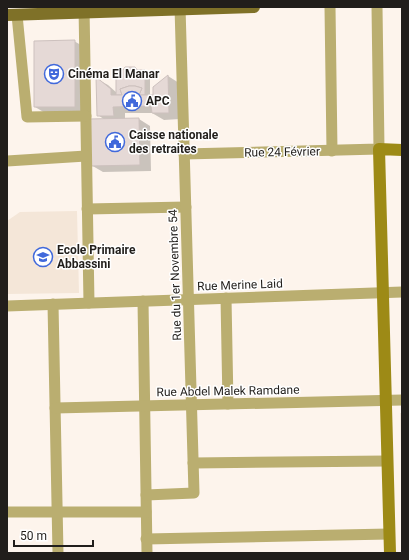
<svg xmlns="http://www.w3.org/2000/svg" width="409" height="560" viewBox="0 0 409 560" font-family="Roboto,sans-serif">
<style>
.built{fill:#f4e6d8}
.shadow{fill:#0003}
.building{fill:#e5d9d6;stroke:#cdc1be}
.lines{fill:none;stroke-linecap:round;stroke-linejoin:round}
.street{stroke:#baae70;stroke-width:11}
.secondary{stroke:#9d8a16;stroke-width:12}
.primary{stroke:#7f7128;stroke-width:12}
.labels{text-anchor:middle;stroke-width:3;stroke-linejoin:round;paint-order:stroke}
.poi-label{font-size:12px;font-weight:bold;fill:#211e1b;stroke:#fff;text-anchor:start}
.street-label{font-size:12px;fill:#211e1b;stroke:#fff}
</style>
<rect width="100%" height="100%" fill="#fdf4ec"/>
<g class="built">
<path d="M77,211l2,82 -72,1v-73l13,-9z"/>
<path d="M400,413h2v73z"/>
</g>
<g class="shadow">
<path d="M74,41l12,7v65l-39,1 -12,-7z"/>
<path d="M135,68l6,3h4l5,4v19l5,2 13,-20 11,7 1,36 -16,1 -12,-7h-27v6h14l11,7 1,45 -48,1 -12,-7 14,-45 -7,-5 -1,-36 11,6 9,8 7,-22z"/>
</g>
<g class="building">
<path d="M75,40v67h-41v-66z"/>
<path d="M125,67h10l2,3h8v25h-6l3,-7 -7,-2h-6l-9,3 2,6h-6v-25h7z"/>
<path d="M168,75l1,38h-17l-1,-7 -38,1 1,9h-17l-1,-39 15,12v6h11l-2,-6 9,-3h6l7,2 -3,7h14v-8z"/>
<path d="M139,118l1,47 -50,1 -1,-47z"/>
</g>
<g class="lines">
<g class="street">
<path d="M84,7l5,296"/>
<path d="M330,7l2,144"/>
<path d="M17,15l10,102 59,-1"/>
<path d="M184,154l195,-5 -2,-142"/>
<path d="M7,161l79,-5"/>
<path d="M87,209l99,-2"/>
<path d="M226,298l2,106"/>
<path d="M143,301l4,252"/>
<path d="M53,304l5,249"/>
<path d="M7,306l395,-14"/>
<path d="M55,408l347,-8"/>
<path d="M193,463l194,-2"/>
<path d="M146,495l48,-2 -14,-486"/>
<path d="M7,512h139"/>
<path d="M146,539l243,-5"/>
</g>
<path class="secondary" d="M390,553l-11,-404 23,1"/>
<path class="primary" d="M7,15l247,-8"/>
</g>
<defs>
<symbol id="theatre-ring" viewBox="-11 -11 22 22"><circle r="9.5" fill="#fff" stroke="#4169db" stroke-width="1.5"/><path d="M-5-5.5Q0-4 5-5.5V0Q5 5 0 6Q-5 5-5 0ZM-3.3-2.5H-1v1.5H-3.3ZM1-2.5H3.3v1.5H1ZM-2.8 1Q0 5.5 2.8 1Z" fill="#4169db"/></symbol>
<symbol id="civic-ring" viewBox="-11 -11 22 22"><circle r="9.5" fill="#fff" stroke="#4169db" stroke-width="1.5"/><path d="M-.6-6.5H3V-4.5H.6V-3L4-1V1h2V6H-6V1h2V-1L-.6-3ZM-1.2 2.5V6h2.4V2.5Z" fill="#4169db"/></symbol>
<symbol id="school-ring" viewBox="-11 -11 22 22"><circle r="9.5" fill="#fff" stroke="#4169db" stroke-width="1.5"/><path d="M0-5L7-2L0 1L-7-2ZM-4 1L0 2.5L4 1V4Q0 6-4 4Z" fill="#4169db"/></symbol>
</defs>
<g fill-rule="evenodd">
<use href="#theatre-ring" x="43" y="63" width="22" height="22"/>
<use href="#civic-ring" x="121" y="90" width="22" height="22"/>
<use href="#civic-ring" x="104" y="131" width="22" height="22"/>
<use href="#school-ring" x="32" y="246" width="22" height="22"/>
</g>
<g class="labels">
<g class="poi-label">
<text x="68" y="78">Cinéma El Manar</text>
<text x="146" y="105">APC</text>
<text x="129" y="139">Caisse nationale<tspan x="129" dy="14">des retraites</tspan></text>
<text x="57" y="254">Ecole Primaire<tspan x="57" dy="14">Abbassini</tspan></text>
</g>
<g class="street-label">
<text transform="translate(282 152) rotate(-1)" y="4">Rue 24 Février</text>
<text transform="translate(175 275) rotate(-92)" y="4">Rue du 1er Novembre 54</text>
<text transform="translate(240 285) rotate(-2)" y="4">Rue Merine Laid</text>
<text transform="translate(228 391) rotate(-1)" y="4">Rue Abdel Malek Ramdane</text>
</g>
</g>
<rect width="409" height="560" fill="none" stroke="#211e1b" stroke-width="16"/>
<path d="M14 540v6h79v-6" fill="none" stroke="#211e1b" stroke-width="2"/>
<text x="20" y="540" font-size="12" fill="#211e1b" stroke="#ffffff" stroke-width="3" paint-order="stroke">50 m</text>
</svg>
